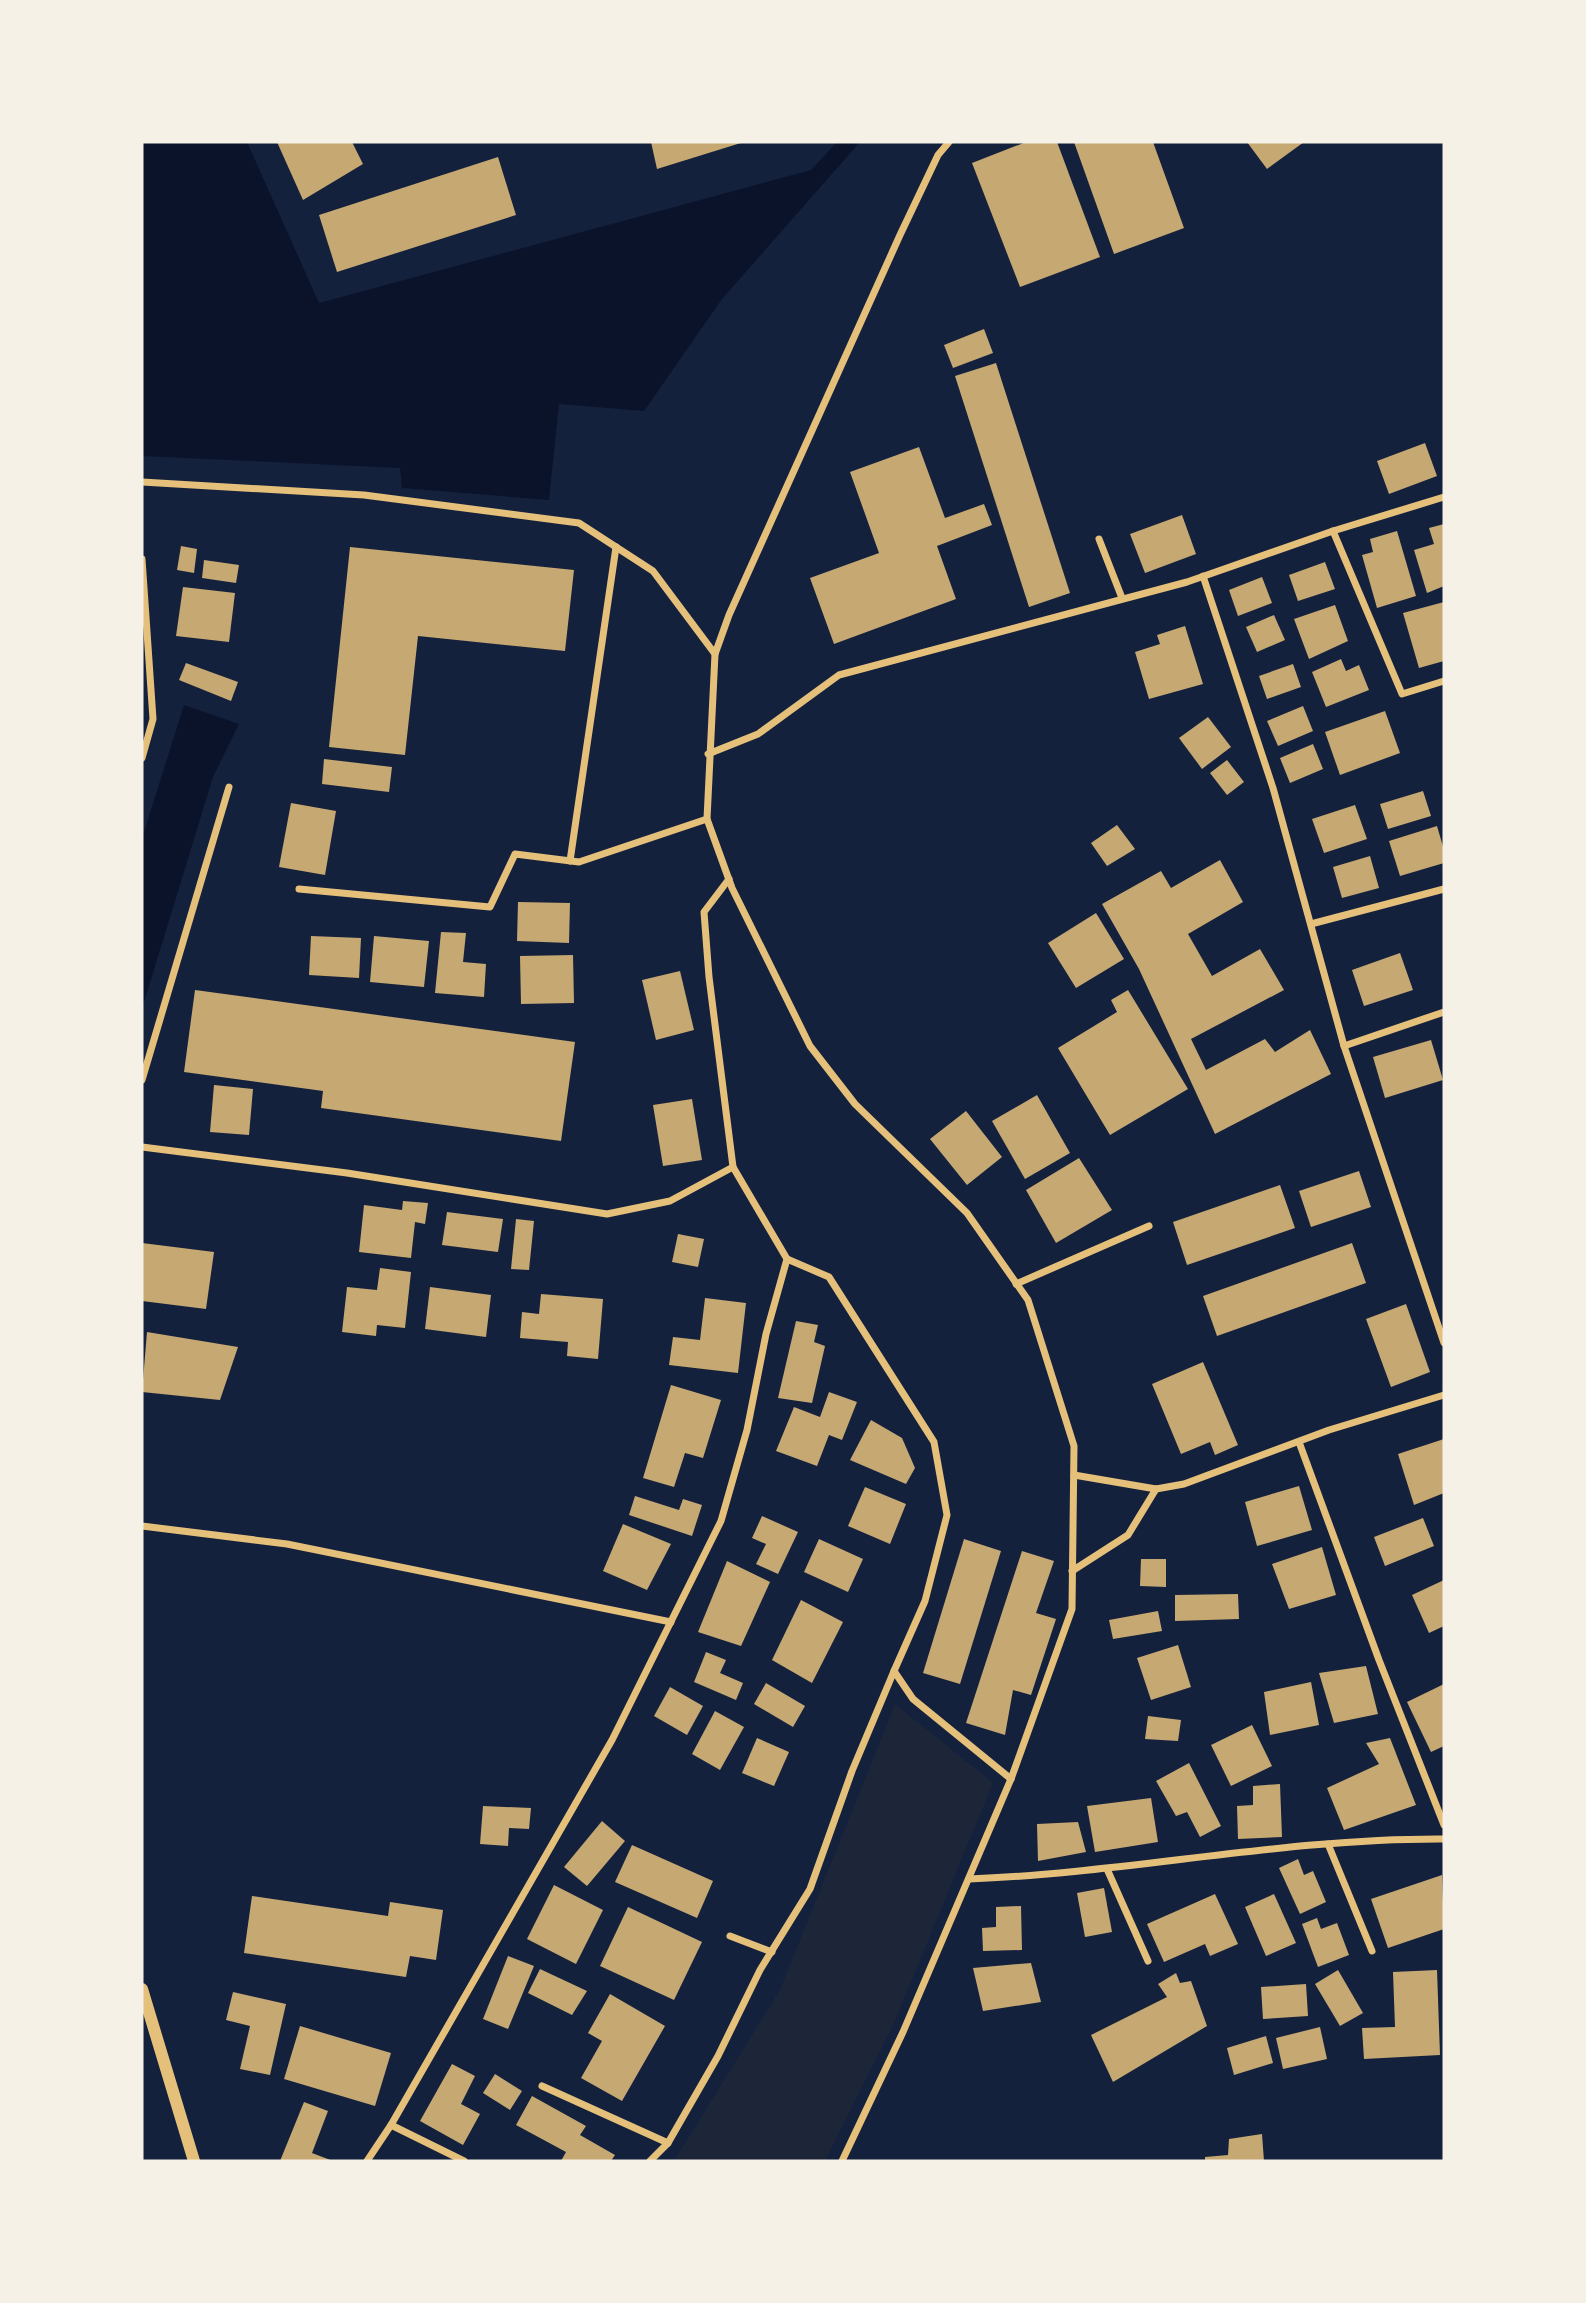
<svg xmlns="http://www.w3.org/2000/svg" width="1586" height="2303" viewBox="0 0 1586 2303" font-family="Lato,sans-serif">
<style>
.green{fill:#1d2539}
.water{fill:#0b132b}
.building{fill:#c6a872}
.lines{fill:none;stroke-linecap:round;stroke-linejoin:round}
.minor{stroke:#e5c07b;stroke-width:7}
.tertiary{stroke:#e5c07b;stroke-width:12}
</style>
<rect width="100%" height="100%" fill="#14213d"/>
<path class="green" d="M895,1704l98,79 -98,238 -70,140h-151l106,-171z"/>
<g class="water">
<path d="M142,142h105l72,161 492,-133 26,-28h23l-138,157 -78,112 -85,-7 -10,96 -147,-12 -2,-20 -258,-12z"/>
<path d="M184,705l55,19 -26,53 -71,232v-171z"/>
</g>
<g class="building">
<path d="M277,142h75l11,22 -60,36z"/>
<path d="M651,142h93l-87,27z"/>
<path d="M1026,142h31l43,115 -80,30 -48,-124z"/>
<path d="M1074,142h79l31,86 -70,26z"/>
<path d="M1247,142h57l-37,27z"/>
<path d="M498,157l18,58 -179,57 -18,-57z"/>
<path d="M984,329l9,24 -40,15 -9,-23z"/>
<path d="M996,363l74,230 -41,14 -74,-231z"/>
<path d="M1425,443l12,33 -48,18 -12,-33z"/>
<path d="M919,447l26,71 39,-14 8,21 -55,21 19,53 -122,45 -24,-66 69,-25 -29,-81z"/>
<path d="M1182,515l14,39 -51,19 -15,-39z"/>
<path d="M1444,524v62l-17,7 -13,-43 20,-6 -5,-16z"/>
<path d="M1397,531l19,65 -39,12 -15,-53 11,-3 -3,-13z"/>
<path d="M181,546l16,3 -3,24 -17,-3z"/>
<path d="M350,547l224,23 -9,81 -147,-15 -13,119 -76,-8z"/>
<path d="M204,560l35,5 -3,18 -34,-5z"/>
<path d="M1325,562l10,27 -37,12 -9,-26z"/>
<path d="M1262,577l10,26 -34,13 -9,-26z"/>
<path d="M183,587l52,6 -6,49 -53,-6z"/>
<path d="M1444,602v59l-25,7 -16,-55z"/>
<path d="M1335,605l13,36 -39,18 -15,-40z"/>
<path d="M1274,615l11,25 -28,12 -11,-25z"/>
<path d="M1185,626l18,58 -54,15 -14,-47 25,-8 -3,-9z"/>
<path d="M1341,659l5,12 13,-6 10,25 -43,17 -14,-35z"/>
<path d="M186,663l52,19 -7,19 -52,-21z"/>
<path d="M1293,664l8,23 -34,12 -8,-23z"/>
<path d="M1303,706l10,25 -35,15 -11,-25z"/>
<path d="M1385,711l15,42 -60,22 -15,-43z"/>
<path d="M1208,717l23,30 -29,22 -23,-31z"/>
<path d="M1313,744l10,25 -33,14 -10,-25z"/>
<path d="M324,759l68,8 -3,25 -67,-8z"/>
<path d="M1227,760l17,22 -17,13 -17,-22z"/>
<path d="M1423,791l8,25 -43,13 -8,-25z"/>
<path d="M291,803l45,8 -11,64 -46,-8z"/>
<path d="M1355,805l12,34 -43,14 -12,-34z"/>
<path d="M1117,825l18,24 -28,17 -16,-23z"/>
<path d="M1437,826l7,24v13l-44,13 -11,-35z"/>
<path d="M1370,856l9,32 -37,10 -9,-31z"/>
<path d="M1220,860l23,42 -55,32 24,42 48,-27 24,41 -93,49 15,31 59,-31 10,13 35,-22 21,44 -116,60 -76,-165 -37,-65 59,-33 10,17z"/>
<path d="M518,902l52,1 -1,40 -52,-2z"/>
<path d="M1096,913l28,46 -48,29 -28,-45z"/>
<path d="M441,932l25,1 -3,29 23,2 -2,33 -49,-4z"/>
<path d="M311,936l50,2 -2,40 -50,-3z"/>
<path d="M374,936l55,5 -5,46 -54,-5z"/>
<path d="M1400,953l13,37 -49,16 -12,-36z"/>
<path d="M573,955l1,48 -53,1 -1,-48z"/>
<path d="M680,971l14,59 -38,10 -14,-60z"/>
<path d="M195,990l380,52 -14,99 -240,-33 2,-17 -139,-19z"/>
<path d="M1128,990l60,99 -78,46 -52,-87 59,-36 -6,-12z"/>
<path d="M1431,1040l12,40 -58,18 -12,-41z"/>
<path d="M214,1085l39,4 -4,46 -39,-3z"/>
<path d="M1037,1095l33,58 -45,26 -33,-58z"/>
<path d="M692,1099l10,61 -39,6 -10,-61z"/>
<path d="M966,1111l36,46 -35,28 -37,-46z"/>
<path d="M1079,1158l33,52 -56,33 -30,-53z"/>
<path d="M1359,1171l12,36 -60,20 -12,-36z"/>
<path d="M1280,1185l15,43 -108,37 -14,-43z"/>
<path d="M403,1201l25,2 -3,21 -10,-2 -4,36 -52,-6 5,-47 38,5z"/>
<path d="M447,1212l56,7 -5,33 -56,-7z"/>
<path d="M516,1219l18,2 -5,49 -18,-1z"/>
<path d="M678,1234l26,5 -6,28 -26,-5z"/>
<path d="M142,1243l72,9 -8,57 -64,-8z"/>
<path d="M1352,1243l14,40 -149,53 -14,-40z"/>
<path d="M380,1268l31,4 -6,56 -28,-3 -1,11 -34,-4 5,-45 30,3z"/>
<path d="M430,1287l61,8 -5,42 -61,-8z"/>
<path d="M541,1294l62,5 -5,60 -31,-3 1,-14 -48,-4 2,-26 17,2z"/>
<path d="M705,1298l41,5 -8,70 -69,-8 4,-28 27,3z"/>
<path d="M1406,1304l24,68 -39,15 -25,-68z"/>
<path d="M796,1321l22,4 -4,17 11,4 -13,57 -34,-5z"/>
<path d="M147,1332l91,15 -18,53 -78,-8z"/>
<path d="M1203,1362l35,83 -23,10 -5,-13 -29,12 -29,-70z"/>
<path d="M671,1385l50,15 -18,58 -18,-5 -11,34 -31,-9z"/>
<path d="M829,1392l28,10 -15,38 -13,-5 -12,31 -41,-15 18,-44 26,10z"/>
<path d="M871,1420l31,18 13,30 -9,16 -56,-24z"/>
<path d="M1444,1439v54l-30,12 -16,-51z"/>
<path d="M1299,1486l13,44 -55,16 -12,-44z"/>
<path d="M865,1487l41,17 -16,40 -42,-18z"/>
<path d="M635,1496l44,14 4,-11 19,6 -10,31 -63,-21z"/>
<path d="M762,1516l36,16 -20,42 -22,-10 10,-20 -14,-6z"/>
<path d="M1423,1518l11,28 -49,20 -11,-29z"/>
<path d="M623,1524l48,20 -24,46 -44,-19z"/>
<path d="M819,1539l44,20 -15,33 -44,-20z"/>
<path d="M964,1539l37,12 -41,133 -37,-11z"/>
<path d="M1322,1547l14,48 -47,14 -17,-45z"/>
<path d="M1022,1551l32,10 -18,52 20,6 -25,76 -18,-5 -8,45 -39,-12z"/>
<path d="M1141,1559h25v28l-26,-1z"/>
<path d="M727,1561l43,21 -29,64 -43,-14z"/>
<path d="M1444,1580v46l-15,7 -17,-38z"/>
<path d="M1238,1594l1,25 -64,2v-26z"/>
<path d="M801,1600l42,22 -31,61 -40,-23z"/>
<path d="M1158,1611l4,20 -49,8 -4,-19z"/>
<path d="M1178,1645l13,42 -40,13 -14,-42z"/>
<path d="M706,1652l20,8 -6,13 23,10 -7,17 -42,-18z"/>
<path d="M1366,1666l12,48 -44,9 -15,-50z"/>
<path d="M1311,1682l8,43 -49,10 -6,-43z"/>
<path d="M766,1683l39,23 -12,21 -39,-23z"/>
<path d="M1444,1684v62l-13,6 -24,-50z"/>
<path d="M670,1687l33,19 -16,29 -33,-19z"/>
<path d="M715,1711l29,16 -24,43 -28,-16z"/>
<path d="M1148,1716l33,4 -3,21 -33,-2z"/>
<path d="M1252,1725l20,41 -41,20 -20,-41z"/>
<path d="M757,1738l32,14 -15,34 -32,-13z"/>
<path d="M1390,1738l26,67 -72,25 -17,-42 52,-24 -13,-21z"/>
<path d="M1189,1763l32,63 -21,11 -13,-25 -11,4 -20,-35z"/>
<path d="M1280,1784l2,53 -44,2 -1,-33 16,-1v-19z"/>
<path d="M1151,1798l7,44 -63,10 -8,-46z"/>
<path d="M483,1806l48,2 -2,21 -20,-1 -1,18 -28,-2z"/>
<path d="M602,1821l23,20 -38,45 -23,-19z"/>
<path d="M1078,1822l8,30 -48,9 -1,-37z"/>
<path d="M632,1845l81,36 -16,37 -82,-36z"/>
<path d="M1298,1859l6,16 9,-4 13,31 -26,12 -21,-46z"/>
<path d="M1442,1875l2,54 -56,19 -17,-49z"/>
<path d="M554,1885l49,25 -27,54 -49,-25z"/>
<path d="M1104,1888l8,44 -27,5 -8,-44z"/>
<path d="M1215,1894l23,50 -28,12 -5,-12 -41,18 -17,-38z"/>
<path d="M1274,1894l22,49 -30,13 -21,-49z"/>
<path d="M252,1896l136,20 2,-14 53,8 -7,50 -26,-4 -4,21 -162,-24z"/>
<path d="M1021,1906l1,44 -39,1 -1,-23 14,-1v-20z"/>
<path d="M628,1907l74,35 -28,58 -74,-34z"/>
<path d="M1317,1918l4,11 16,-6 12,32 -31,12 -16,-43z"/>
<path d="M508,1956l26,10 -26,63 -25,-10z"/>
<path d="M1031,1963l10,39 -58,9 -10,-43z"/>
<path d="M540,1969l47,22 -15,24 -44,-22z"/>
<path d="M1338,1970l25,43 -23,13 -25,-42z"/>
<path d="M1437,1970l3,85 -76,4 -2,-31 33,-1 -2,-55z"/>
<path d="M1176,1973l4,10 11,-2 16,45 -94,56 -22,-47 76,-38 -9,-13z"/>
<path d="M1306,1984l2,32 -45,3 -2,-32z"/>
<path d="M233,1992l53,12 -16,71 -30,-6 10,-43 -24,-6z"/>
<path d="M610,1994l55,32 -43,75 -41,-23 21,-37 -14,-8z"/>
<path d="M300,2026l91,27 -16,53 -91,-27z"/>
<path d="M1320,2027l7,32 -44,10 -7,-31z"/>
<path d="M1266,2036l7,27 -39,12 -7,-27z"/>
<path d="M452,2064l23,12 -14,28 19,10 -17,31 -43,-24z"/>
<path d="M495,2074l27,17 -12,19 -27,-17z"/>
<path d="M532,2096l54,30 -6,9 35,20 -4,6h-50l5,-9 -50,-27z"/>
<path d="M304,2102l24,9 -16,42 21,8h-53z"/>
<path d="M1262,2134l2,27h-59v-4l23,-2 1,-16z"/>
</g>
<g class="lines">
<g class="minor">
<path d="M142,482l222,13 215,28 74,48 62,83"/>
<path d="M1333,531l69,163 42,-13"/>
<path d="M1099,539l23,59"/>
<path d="M142,559l11,160 -11,39"/>
<path d="M1203,576l70,212 71,258 100,297"/>
<path d="M708,754l50,-20 81,-59 348,-93 146,-51 111,-34"/>
<path d="M570,861l46,-314"/>
<path d="M299,889l191,18 25,-53 64,8 128,-43"/>
<path d="M1311,924l133,-35"/>
<path d="M1344,1046l100,-34"/>
<path d="M142,1080l87,-293"/>
<path d="M142,1147l205,26 260,41 63,-13 63,-34 -24,-190 -5,-65 25,-33"/>
<path d="M733,1167l54,92 42,18 105,165 13,73 -22,86 -31,70 19,28 98,80"/>
<path d="M1016,1284l133,-58"/>
<path d="M1299,1442l80,218 65,165"/>
<path d="M1074,1475l82,14 28,-5 145,-54 115,-35"/>
<path d="M142,1526l145,18 384,78"/>
<path d="M1072,1571l56,-36 28,-46"/>
<path d="M1328,1844l44,107"/>
<path d="M1107,1869l41,92"/>
<path d="M969,1879c158,-6 316,-41 475,-40"/>
<path d="M730,1936l42,16"/>
<path d="M542,2086l126,57"/>
<path d="M391,2125l73,36"/>
<path d="M367,2161l24,-36 221,-385 109,-219 26,-91 19,-96 21,-75"/>
<path d="M650,2161l18,-18 50,-87 42,-86 50,-81 42,-118 42,-100"/>
<path d="M842,2161l61,-129 108,-253 61,-170 2,-163 -46,-146 -61,-87 -112,-109 -45,-58 -78,-158 -25,-69 8,-165 14,-39 171,-380 38,-80 11,-13"/>
</g>
<path class="tertiary" d="M142,1989l52,172"/>
</g>
<rect width="1586" height="2303" fill="none" stroke="#f6f1e7" stroke-width="287"/>
</svg>
